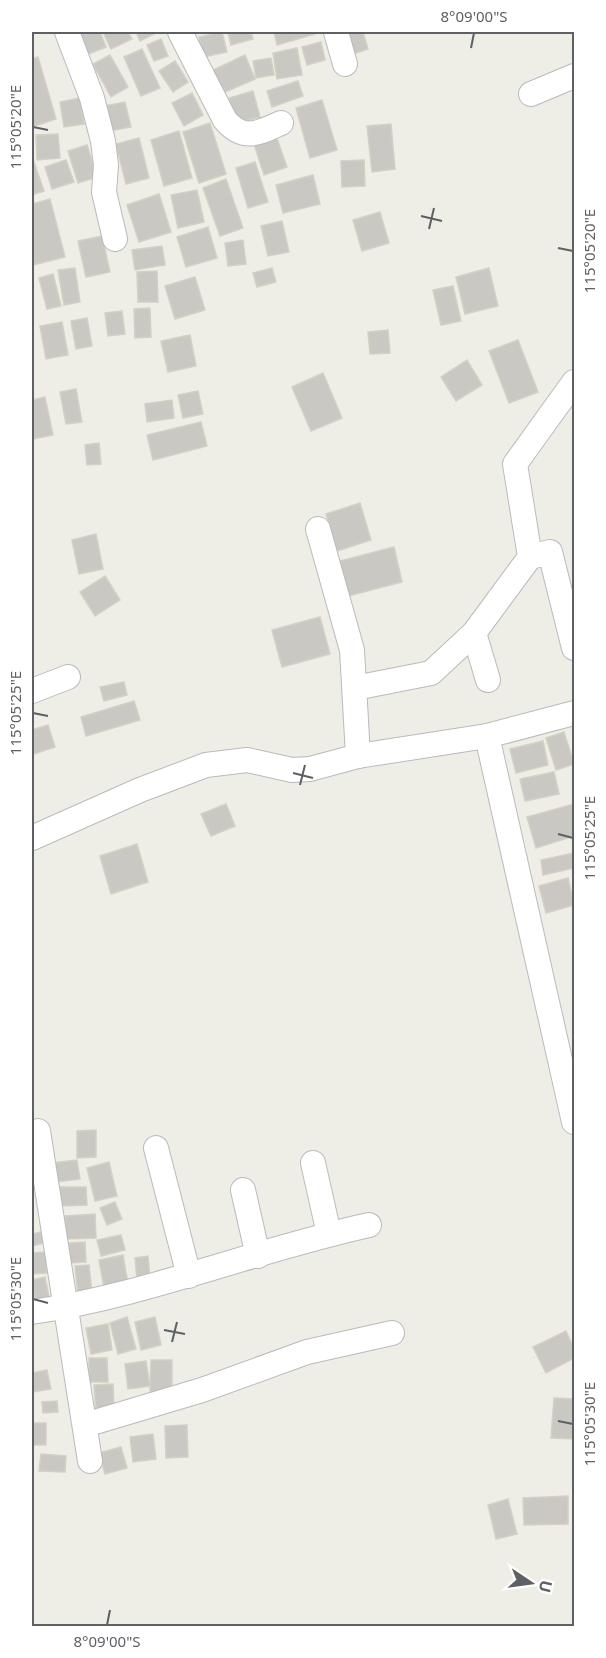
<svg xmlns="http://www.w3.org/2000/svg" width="606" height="1658" viewBox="0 0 606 1658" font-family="'Noto Sans',sans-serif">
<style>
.building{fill:#cac8c2;stroke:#d4d0c4;stroke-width:1.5}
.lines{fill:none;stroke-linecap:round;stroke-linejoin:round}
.minor-casing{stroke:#b8babf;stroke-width:26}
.minor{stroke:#fff;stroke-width:24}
.ticks{fill:none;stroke:#5d6065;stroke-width:2}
.neatline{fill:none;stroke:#5d6065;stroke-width:2}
.ticks-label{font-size:15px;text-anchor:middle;fill:#5d6065}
</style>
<rect width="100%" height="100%" fill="#efeee6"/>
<g class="building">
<path d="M77,32h23l6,15 -20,8z"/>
<path d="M103,32h25l4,7 -21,10z"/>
<path d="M142,32h11l1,2 -14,7 -3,-7z"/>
<path d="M222,32l5,20 -24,5 -4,-20z"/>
<path d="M228,32h23l2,7 -22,6z"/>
<path d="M274,32h41v2l-38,11z"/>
<path d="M339,32h24l5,17 -21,7z"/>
<path d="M161,39l7,17 -14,5 -7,-16z"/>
<path d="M321,42l4,18 -18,5 -5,-18z"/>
<path d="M297,48l5,27 -25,4 -4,-26z"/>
<path d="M142,49l18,39 -19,8 -17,-39z"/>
<path d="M110,55l18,32 -17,10 -18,-33z"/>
<path d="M245,55l10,24 -32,14 -10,-23z"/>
<path d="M38,57l18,62 -24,8v-68z"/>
<path d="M271,58l3,17 -18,3 -3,-17z"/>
<path d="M175,61l13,21 -15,10 -14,-21z"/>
<path d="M298,81l5,15 -31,11 -5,-16z"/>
<path d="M253,91l7,26 -25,7 -6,-26z"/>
<path d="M192,93l11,22 -19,11 -12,-23z"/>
<path d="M80,98l4,26 -20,3 -4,-25z"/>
<path d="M322,100l15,50 -27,8 -14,-50z"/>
<path d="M125,102l6,25 -21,4 -6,-25z"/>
<path d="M210,123l16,51 -27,9 -16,-51z"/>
<path d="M391,124l4,45 -23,3 -5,-46z"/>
<path d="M179,131l13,47 -28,8 -13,-46z"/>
<path d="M275,133l12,34 -23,8 -11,-34z"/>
<path d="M58,134l2,24 -23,2 -1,-25z"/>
<path d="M139,138l10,40 -23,6 -10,-40z"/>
<path d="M87,145l10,32 -19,6 -10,-32z"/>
<path d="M66,160l8,22 -22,7 -7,-22z"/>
<path d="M364,160l1,26 -23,1 -1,-26z"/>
<path d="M34,162l10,29 -12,4v-32z"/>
<path d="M255,162l13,40 -20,6 -12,-40z"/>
<path d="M313,175l7,29 -37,9 -7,-28z"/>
<path d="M226,179l17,49 -23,8 -17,-48z"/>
<path d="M197,190l7,32 -26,6 -7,-33z"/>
<path d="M159,194l12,38 -32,10 -12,-37z"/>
<path d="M50,199l15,58 -32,8 -1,-61z"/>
<path d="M380,212l9,31 -27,8 -9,-31z"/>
<path d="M282,221l7,31 -21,4 -7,-30z"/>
<path d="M208,227l9,31 -31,9 -9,-30z"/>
<path d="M102,236l8,36 -24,5 -8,-36z"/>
<path d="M243,240l3,24 -18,2 -3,-23z"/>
<path d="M162,246l3,19 -30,5 -3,-20z"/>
<path d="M75,268l5,34 -16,3 -6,-35z"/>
<path d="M272,268l4,14 -19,5 -4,-14z"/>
<path d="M489,268l9,38 -33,8 -9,-37z"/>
<path d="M157,271l1,31h-20l-1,-30z"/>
<path d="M53,274l8,32 -14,3 -8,-31z"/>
<path d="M195,277l10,33 -30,9 -10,-33z"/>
<path d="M453,286l8,35 -20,4 -8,-35z"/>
<path d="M150,308l1,29 -16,1 -1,-29z"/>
<path d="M122,311l3,23 -17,2 -3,-23z"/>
<path d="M87,318l5,28 -16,3 -5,-28z"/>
<path d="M62,322l6,33 -22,4 -6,-33z"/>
<path d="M388,330l2,23 -20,1 -2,-22z"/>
<path d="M190,335l6,31 -28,6 -7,-31z"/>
<path d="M518,340l20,52 -29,11 -20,-52z"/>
<path d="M467,360l15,25 -26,16 -15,-24z"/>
<path d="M323,373l19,45 -31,13 -19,-44z"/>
<path d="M76,389l6,33 -16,2 -6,-32z"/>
<path d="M198,391l5,23 -20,4 -5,-23z"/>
<path d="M45,397l8,38 -20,4 -1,-39z"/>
<path d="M172,400l2,18 -27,4 -2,-18z"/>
<path d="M201,422l6,24 -54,14 -6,-25z"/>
<path d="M99,443l2,21 -14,1 -2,-20z"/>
<path d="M360,503l11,37 -34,11 -11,-37z"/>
<path d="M96,534l7,35 -24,5 -7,-34z"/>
<path d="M394,547l8,35 -54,14 -8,-35z"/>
<path d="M105,576l15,24 -25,16 -15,-24z"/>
<path d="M320,617l10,37 -48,13 -10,-37z"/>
<path d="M124,682l3,13 -23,6 -4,-14z"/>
<path d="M134,701l6,19 -54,16 -5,-19z"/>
<path d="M48,725l7,22 -21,7 -2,-24z"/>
<path d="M564,732l10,32 -18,6 -10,-32z"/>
<path d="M543,741l5,24 -32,8 -6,-24z"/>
<path d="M554,772l5,22 -34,7 -5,-22z"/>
<path d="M226,804l9,22 -24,10 -10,-22z"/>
<path d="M574,804v32l-38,12 -9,-31z"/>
<path d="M137,844l11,38 -37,12 -11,-38z"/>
<path d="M574,853v15l-31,7 -2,-15z"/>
<path d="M568,878l6,27 -28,8 -7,-27z"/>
<path d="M96,1130v27l-19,1v-27z"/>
<path d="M77,1160l3,19 -25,3 -3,-19z"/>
<path d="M109,1162l8,34 -22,5 -8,-33z"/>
<path d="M60,1187h26l1,18 -26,1z"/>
<path d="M115,1202l7,17 -15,6 -7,-17z"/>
<path d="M95,1214l1,24 -29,1 -2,-23z"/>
<path d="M41,1232l3,11 -12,3v-12z"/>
<path d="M121,1235l4,15 -24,6 -4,-16z"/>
<path d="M85,1242l1,20 -16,1 -1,-20z"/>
<path d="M45,1252l2,21 -15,1v-21z"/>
<path d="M123,1255l5,29 -24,4 -5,-28z"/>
<path d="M148,1256l2,22 -13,1 -2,-21z"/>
<path d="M89,1265l3,28 -14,1 -3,-28z"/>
<path d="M45,1277l5,25 -14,2 -4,-24z"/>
<path d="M127,1317l9,32 -18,5 -8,-31z"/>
<path d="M155,1317l6,28 -20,5 -6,-28z"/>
<path d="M108,1324l4,26 -21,4 -5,-26z"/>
<path d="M566,1331l8,18v9l-28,15 -13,-26z"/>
<path d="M89,1358h18l1,24h-19z"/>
<path d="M151,1360h21v32h-22z"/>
<path d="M146,1361l4,25 -22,3 -3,-25z"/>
<path d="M47,1370l4,19 -19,3v-19z"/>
<path d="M113,1384l1,27 -18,1 -2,-27z"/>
<path d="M554,1398l20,1v40l-23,-1z"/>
<path d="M57,1401l1,11 -15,1 -1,-11z"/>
<rect x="32" y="1423" width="14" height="22"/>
<path d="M187,1425l1,32 -22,1 -1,-32z"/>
<path d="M153,1434l3,25 -23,3 -3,-25z"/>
<path d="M121,1447l6,21 -22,6 -6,-21z"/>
<path d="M41,1454l25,2 -1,16 -26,-1z"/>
<path d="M568,1496v28l-44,1 -1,-27z"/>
<path d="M508,1499l9,35 -21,5 -8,-34z"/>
</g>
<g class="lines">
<defs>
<g id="minor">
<path d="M67,32l25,66 11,43 3,24 -2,27 11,47"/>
<path d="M180,32l45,88c19,22 33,13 56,3"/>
<path d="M336,32l9,32"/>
<path d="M531,94l43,-18"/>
<path d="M318,529l34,121 6,106"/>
<path d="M530,557l20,-5 24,96"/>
<path d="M474,633l14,47"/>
<path d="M355,688l76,-15 43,-40 56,-76 -15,-93 59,-82"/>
<path d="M32,691l36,-14"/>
<path d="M487,736l87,386"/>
<path d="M32,838l108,-48 66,-25 41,-5 45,10 18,-1 48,-13 129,-20 87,-23"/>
<path d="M38,1131l52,330"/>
<path d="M156,1148l33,128"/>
<path d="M313,1163l16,71"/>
<path d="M243,1190l15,66"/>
<path d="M32,1312c115,-17 223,-62 337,-87"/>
<path d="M85,1425l117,-35 105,-38 85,-19"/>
</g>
</defs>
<use href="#minor" class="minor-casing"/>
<use href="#minor" class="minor"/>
</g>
<path class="ticks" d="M471,48l3,-15M33,127l15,3M421,216l21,5M429,229l5,-21M558,248l15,3M33,713l15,3M293,773l20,5M300,785l5,-20M558,834l15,4M33,1299l15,4M164,1330l21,4M172,1342l5,-20M558,1421l15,3M107,1625l3,-15"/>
<rect width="606" height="1658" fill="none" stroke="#ffffff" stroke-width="66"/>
<g transform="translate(531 1583) rotate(103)" stroke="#ffffff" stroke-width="4.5" paint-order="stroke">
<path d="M0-4.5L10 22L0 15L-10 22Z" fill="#5d6065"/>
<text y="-9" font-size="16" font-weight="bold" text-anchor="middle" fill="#5d6065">U</text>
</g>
<rect x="33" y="33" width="540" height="1592" class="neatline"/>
<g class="ticks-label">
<text x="474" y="22">8°09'00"S</text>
<text transform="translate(16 127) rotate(-90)" y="5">115°05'20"E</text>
<text transform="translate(590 251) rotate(-90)" y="5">115°05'20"E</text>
<text transform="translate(16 713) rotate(-90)" y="5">115°05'25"E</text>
<text transform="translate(590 838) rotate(-90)" y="5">115°05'25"E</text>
<text transform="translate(16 1299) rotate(-90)" y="5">115°05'30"E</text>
<text transform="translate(590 1424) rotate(-90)" y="5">115°05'30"E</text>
<text x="107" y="1647">8°09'00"S</text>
</g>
</svg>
